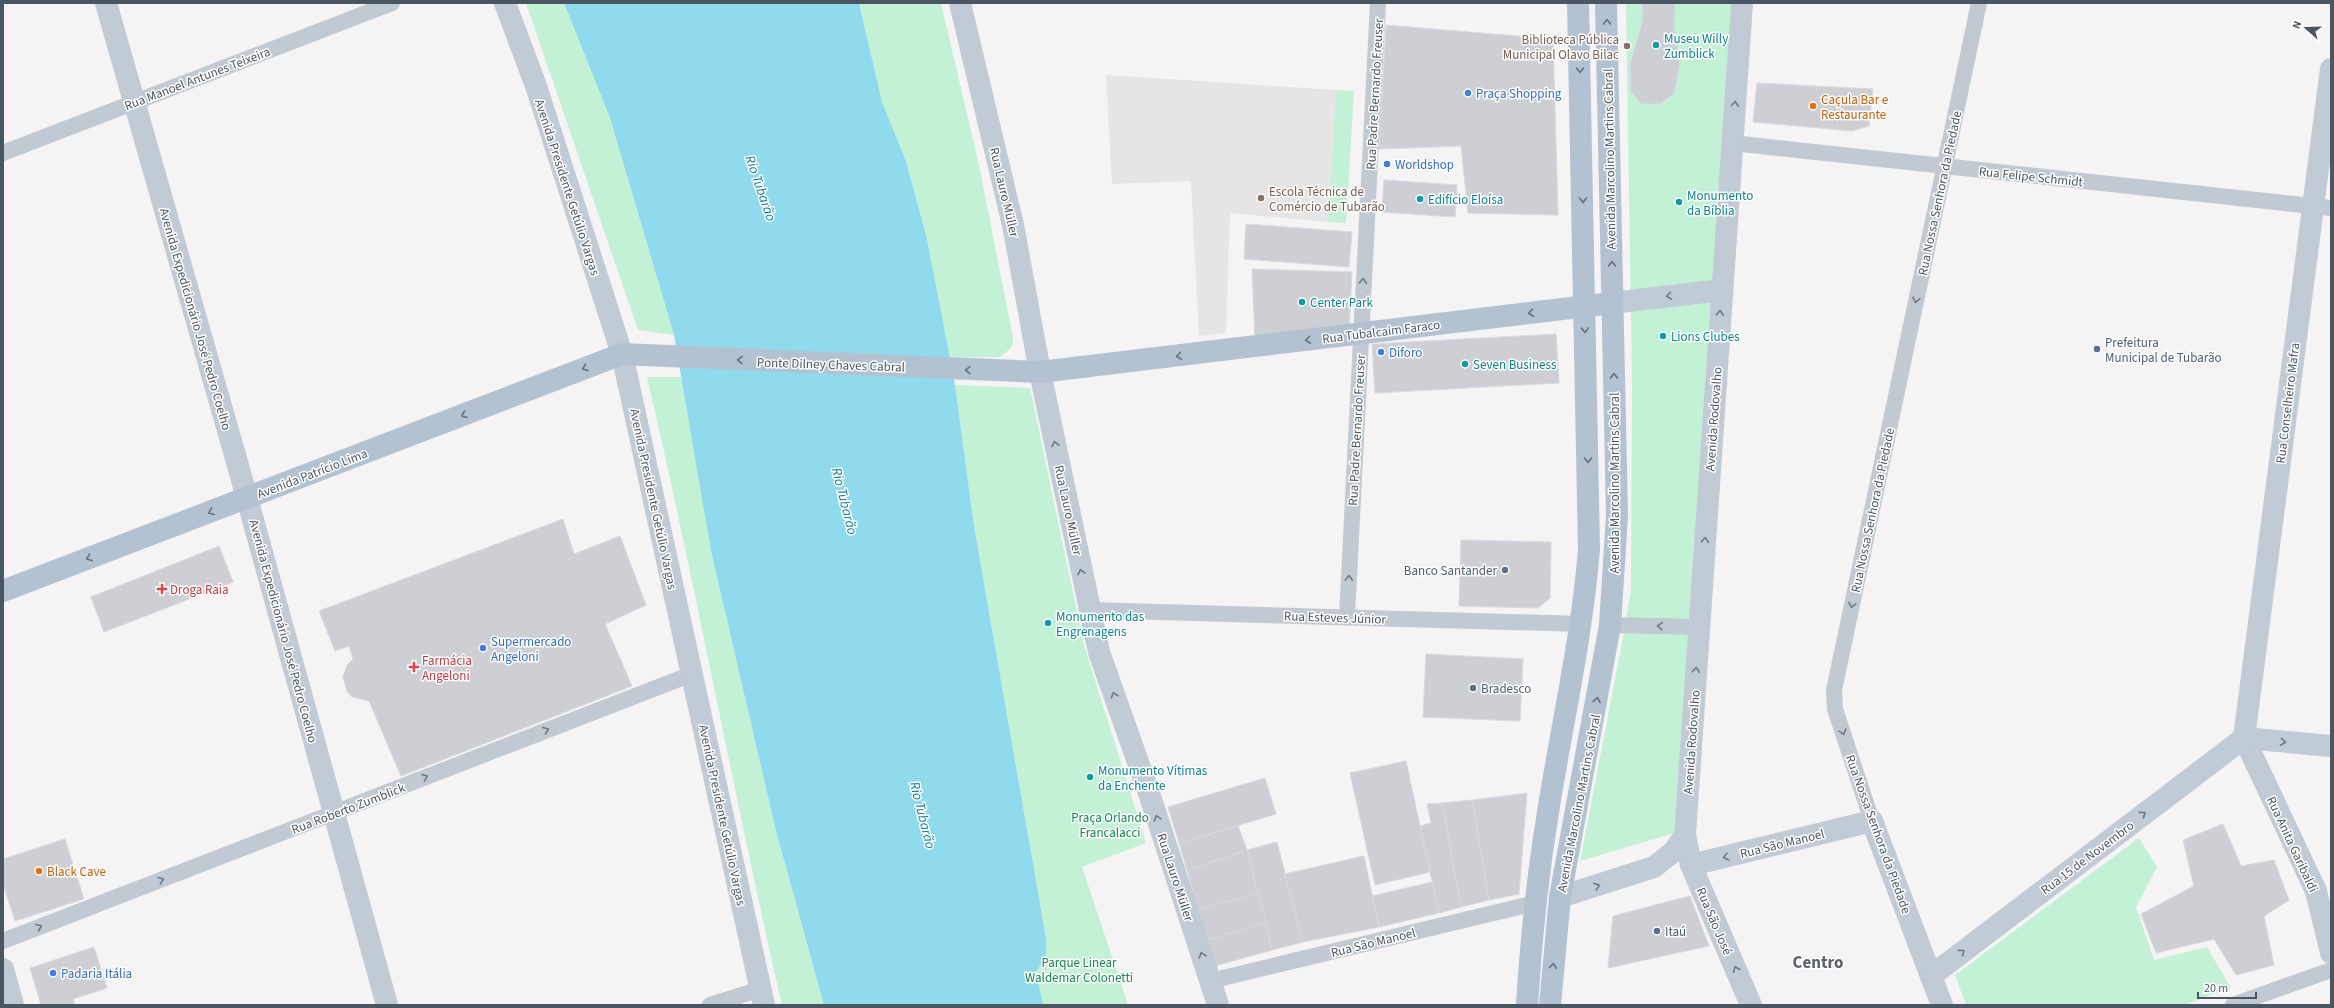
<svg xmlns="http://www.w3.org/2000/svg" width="2334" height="1008" viewBox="0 0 2334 1008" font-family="'Source Sans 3',sans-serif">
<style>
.education{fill:#e6e4e5}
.green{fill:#c3f1d5}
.water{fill:#90daee}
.building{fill:#cdcfd5;stroke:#d7d9de}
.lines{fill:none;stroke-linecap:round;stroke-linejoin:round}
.street{stroke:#c1cad2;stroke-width:16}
.secondary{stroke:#c1cbd6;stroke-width:22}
.primary{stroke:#b3c2d1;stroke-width:22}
.oneway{stroke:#64717d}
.oneway2{stroke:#6e7984}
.oneway3{stroke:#6e7983}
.culture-dot{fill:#0f9aa8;stroke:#fff;stroke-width:1.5}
.education-dot{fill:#8d6e63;stroke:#fff;stroke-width:1.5}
.shop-dot{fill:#3f7fe0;stroke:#fff;stroke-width:1.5}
.food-dot{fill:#e8710a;stroke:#fff;stroke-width:1.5}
.service-dot{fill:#5c6f8a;stroke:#fff;stroke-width:1.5}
.health-dot{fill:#e0444e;stroke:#fff;stroke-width:1.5}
.labels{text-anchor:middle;stroke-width:3;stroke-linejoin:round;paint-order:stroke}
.culture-label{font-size:13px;fill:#0d838f;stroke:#fff;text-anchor:start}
.education-label{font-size:13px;fill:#785e54;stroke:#fff;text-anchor:end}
.street-label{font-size:13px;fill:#4a5661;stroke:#fff}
.shop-label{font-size:13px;fill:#366cbe;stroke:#fff;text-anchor:start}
.food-label{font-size:13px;fill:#c56008;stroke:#fff;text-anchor:start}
.service-label{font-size:13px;fill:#4e5e75;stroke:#fff;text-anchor:start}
.health-label{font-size:13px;fill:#be3a42;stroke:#fff;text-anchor:start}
.park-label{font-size:13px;fill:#17864f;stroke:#fff}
.water-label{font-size:14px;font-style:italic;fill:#0c7c9b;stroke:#fff}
.district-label{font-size:17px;font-weight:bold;fill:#5f6368;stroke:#fff}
</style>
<rect width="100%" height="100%" fill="#f5f3f3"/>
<path class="education" d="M1106,75l230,15 -8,132 -98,-9 -4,120 -27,3 -8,-155 -79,3z"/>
<g class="green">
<path d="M526,3h38l46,115 64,217 -36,-5z"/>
<path d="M859,3h82l38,162 34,173 -1,9 -12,10h-51l-22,-118 -21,-78 -24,-59z"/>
<path d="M1626,3h105l-57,830 -94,28 43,-223 8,-49 1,-205z"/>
<path d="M1336,90l18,1 -8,132 -18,-1z"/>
<path d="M647,377h35l29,174 65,280 48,174h-42c-48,-208 -86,-419 -135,-628z"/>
<path d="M955,385l75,3 54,257 62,198 -64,24 46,138h-85l-7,-33 10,-15v-19l-72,-412z"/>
<path d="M2139,838l18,29 -21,40 18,53 53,-13 24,41 -47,17h-218l-11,-30z"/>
</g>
<path class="water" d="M564,3h295l23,99 24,59 21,78 28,146 19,141 72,412v19l-10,15 7,33h-219l-48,-174 -65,-280 -37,-216 -64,-217z"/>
<g class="building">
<path d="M1643,3h32l-1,24 6,37 -6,29 -14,11h-18l-11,-12 -1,-28 12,-41z"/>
<path d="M1386,25l167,14 5,176 -90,-2 -7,-67 -82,3z"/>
<path d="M1757,83l116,6 -4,37 -17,5 -99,-9z"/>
<path d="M1384,180l73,5 -2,32 -73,-5z"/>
<path d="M1246,224l106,8 -3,35 -105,-8z"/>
<path d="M1252,269l100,3 -3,60 -94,9z"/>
<path d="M1556,334l3,49 -184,10 -3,-49z"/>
<path d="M563,519l11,35 46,-18 26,69 -41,19 27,62 -231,90 -32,-75 -17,-4 -5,-6 -4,-14 4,-12 6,-6 -4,-13 -14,5 -16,-40z"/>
<path d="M1461,540l90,2 -1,56 -12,10 -79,-2z"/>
<path d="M219,546l14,36 -129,50 -13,-35z"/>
<path d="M1426,654l97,5 -3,62 -97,-4z"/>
<path d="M1406,761l24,111 -55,13 -25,-112z"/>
<path d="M1265,778l11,36 -97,29 -11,-36z"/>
<path d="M1527,793l-8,101 -30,6 -17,-100z"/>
<path d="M1472,800l17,100 -28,7 -19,-104z"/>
<path d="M1442,803l19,104 -22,6 -19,-87 11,-3 -4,-19z"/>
<path d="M2223,824l18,42 33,-6 15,40 -25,16 10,49 -38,10 -22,-36 -58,14 -15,-39 53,-28 -11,-46z"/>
<path d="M1238,826l9,24 -60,20 -8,-27z"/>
<path d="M65,839l19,60 -69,22 -12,-37v-25z"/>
<path d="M1277,842l26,100 -31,8 -25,-100z"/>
<path d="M1247,850l11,43 -60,17 -11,-40z"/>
<path d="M1364,856l15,71 -76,15 -18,-68z"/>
<path d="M1432,882l7,31 -60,14 -7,-31z"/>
<path d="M1258,893l8,30 -59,17 -9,-30z"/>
<path d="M1690,896l19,50 -101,22 5,-52z"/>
<path d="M1266,923l6,27 -57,16 -8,-26z"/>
<path d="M94,947l13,41 -34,11 2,6h-34l-11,-37z"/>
</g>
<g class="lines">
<g class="street">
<path d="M1732,143l599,65"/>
<path d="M3,153l389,-150"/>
<path d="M1089,610l493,14"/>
<path d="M1347,617l31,-614"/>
<path d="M1610,625l89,2"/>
<path d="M1872,821l-37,-112 -1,-19 145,-687"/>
<path d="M3,941l689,-267"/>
<path d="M1210,981l325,-78"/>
<path d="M710,1005l51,-16"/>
<path d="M2233,1005l98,-35"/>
</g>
<g class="secondary">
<path d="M106,3l131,459 150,543"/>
<path d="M505,3l31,83 86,268 142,651"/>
<path d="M960,3l53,222 27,147 59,280 51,144 68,209"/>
<path d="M1742,3l-57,832 6,30 60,140"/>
<path d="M1612,303l110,-13"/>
<path d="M2244,738l87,-669"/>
<path d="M2244,738l72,153 15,62"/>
<path d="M2244,738l87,8"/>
<path d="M1691,865l181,-44 70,184"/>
<path d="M1560,897l94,-30 20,-16 11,-16"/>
<path d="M3,969l10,36"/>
<path d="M1931,976l313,-238"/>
</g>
<g class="primary">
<path d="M3,591l619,-237 418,18 572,-69"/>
<path d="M1527,1005c4,-67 11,-133 22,-199 14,-87 33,-169 40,-257l-11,-546"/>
<path d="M1550,1005l10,-108 50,-272 7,-109 -11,-513"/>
</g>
</g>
<defs><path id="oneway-chevron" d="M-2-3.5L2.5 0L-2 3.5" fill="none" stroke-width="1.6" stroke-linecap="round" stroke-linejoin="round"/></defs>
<g class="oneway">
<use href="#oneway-chevron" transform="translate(1607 22) rotate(-91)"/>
<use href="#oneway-chevron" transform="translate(1580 70) rotate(89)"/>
<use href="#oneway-chevron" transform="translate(1583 200) rotate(89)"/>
<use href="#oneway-chevron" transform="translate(1612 264) rotate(-91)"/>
<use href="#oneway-chevron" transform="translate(1531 313) rotate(173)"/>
<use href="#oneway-chevron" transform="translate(1585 330) rotate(88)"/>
<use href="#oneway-chevron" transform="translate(1308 340) rotate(173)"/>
<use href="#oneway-chevron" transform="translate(1179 356) rotate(173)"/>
<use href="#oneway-chevron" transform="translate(740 360) rotate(-178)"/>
<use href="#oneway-chevron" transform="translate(585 368) rotate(159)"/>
<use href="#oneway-chevron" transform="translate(968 370) rotate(-178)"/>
<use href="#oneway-chevron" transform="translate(1614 376) rotate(-91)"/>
<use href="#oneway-chevron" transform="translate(464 415) rotate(159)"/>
<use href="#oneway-chevron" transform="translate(1588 460) rotate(89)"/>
<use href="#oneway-chevron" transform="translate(211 512) rotate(159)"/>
<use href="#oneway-chevron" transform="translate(89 558) rotate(159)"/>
<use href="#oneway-chevron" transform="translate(1597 700) rotate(-80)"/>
<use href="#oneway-chevron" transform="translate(1553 966) rotate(-85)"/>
</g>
<g class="oneway2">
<use href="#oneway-chevron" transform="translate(1735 104) rotate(-86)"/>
<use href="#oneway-chevron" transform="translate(1669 296) rotate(173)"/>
<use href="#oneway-chevron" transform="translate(1720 313) rotate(-86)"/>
<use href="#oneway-chevron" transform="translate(1055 444) rotate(-102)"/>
<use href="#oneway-chevron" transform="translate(1705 540) rotate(-86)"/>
<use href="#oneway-chevron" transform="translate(1081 572) rotate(-102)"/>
<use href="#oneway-chevron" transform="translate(1696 670) rotate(-86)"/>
<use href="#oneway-chevron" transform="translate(1114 695) rotate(-109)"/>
<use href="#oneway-chevron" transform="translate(2283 742) rotate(6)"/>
<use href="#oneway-chevron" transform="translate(2143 814) rotate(-37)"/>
<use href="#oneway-chevron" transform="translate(1157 818) rotate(-108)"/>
<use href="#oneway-chevron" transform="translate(1726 857) rotate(166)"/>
<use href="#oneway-chevron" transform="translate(1597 886) rotate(-19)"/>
<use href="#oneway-chevron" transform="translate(1962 952) rotate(-37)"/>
<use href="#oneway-chevron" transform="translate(1202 955) rotate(-108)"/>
<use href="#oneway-chevron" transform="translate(1736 969) rotate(-113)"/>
</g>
<g class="oneway3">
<use href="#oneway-chevron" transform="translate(1363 281) rotate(-87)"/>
<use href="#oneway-chevron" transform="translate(1916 300) rotate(102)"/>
<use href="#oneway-chevron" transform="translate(1349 578) rotate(-87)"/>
<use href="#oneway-chevron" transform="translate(1852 605) rotate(102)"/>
<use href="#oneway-chevron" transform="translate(1660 626) rotate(-178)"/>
<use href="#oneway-chevron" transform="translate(546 730) rotate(-21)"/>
<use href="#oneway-chevron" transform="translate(1843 732) rotate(72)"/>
<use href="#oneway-chevron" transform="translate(425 777) rotate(-21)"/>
<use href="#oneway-chevron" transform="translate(161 880) rotate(-21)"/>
<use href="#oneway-chevron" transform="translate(39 927) rotate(-21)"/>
</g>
<g class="culture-dot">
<circle cx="1656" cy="45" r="4"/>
<circle cx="1420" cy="199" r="4"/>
<circle cx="1679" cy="202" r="4"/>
<circle cx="1302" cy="302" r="4"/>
<circle cx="1663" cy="336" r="4"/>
<circle cx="1465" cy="364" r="4"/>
<circle cx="1048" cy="623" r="4"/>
<circle cx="1090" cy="777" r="4"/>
</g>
<g class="education-dot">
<circle cx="1627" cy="46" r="4"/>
<circle cx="1261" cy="198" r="4"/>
</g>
<g class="shop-dot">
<circle cx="1468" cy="93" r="4"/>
<circle cx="1387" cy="164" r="4"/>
<circle cx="1381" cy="352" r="4"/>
<circle cx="483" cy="648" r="4"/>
<circle cx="53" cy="973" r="4"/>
</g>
<g class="food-dot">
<circle cx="1813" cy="106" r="4"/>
<circle cx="39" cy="871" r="4"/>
</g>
<g class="service-dot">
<circle cx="2097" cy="349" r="4"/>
<circle cx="1505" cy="570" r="4"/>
<circle cx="1473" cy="688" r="4"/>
<circle cx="1657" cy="931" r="4"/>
</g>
<g class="health-dot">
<path d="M160 583h4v4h4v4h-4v4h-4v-4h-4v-4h4z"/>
<path d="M412 661h4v4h4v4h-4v4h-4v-4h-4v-4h4z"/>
</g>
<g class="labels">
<g class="culture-label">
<text x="1664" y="43">Museu Willy<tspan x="1664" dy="15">Zumblick</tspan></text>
<text x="1687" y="200">Monumento<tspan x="1687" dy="15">da Bíblia</tspan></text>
<text x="1428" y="204">Edifício Eloísa</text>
<text x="1310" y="307">Center Park</text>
<text x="1671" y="341">Lions Clubes</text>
<text x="1473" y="369">Seven Business</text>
<text x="1056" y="621">Monumento das<tspan x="1056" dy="15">Engrenagens</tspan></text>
<text x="1098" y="775">Monumento Vítimas<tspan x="1098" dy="15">da Enchente</tspan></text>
</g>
<g class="education-label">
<text x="1619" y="44">Biblioteca Pública<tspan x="1619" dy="15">Municipal Olavo Bilac</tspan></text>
<text x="1269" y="196" text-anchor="start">Escola Técnica de<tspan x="1269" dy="15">Comércio de Tubarão</tspan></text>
</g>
<g class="street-label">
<text transform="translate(197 78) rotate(-21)" y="5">Rua Manoel Antunes Teixeira</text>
<text transform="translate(1374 94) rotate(-87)" y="5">Rua Padre Bernardo Freuser</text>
<text transform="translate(1609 159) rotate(-91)" y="5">Avenida Marcolino Martins Cabral</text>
<text transform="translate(2031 176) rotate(6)" y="5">Rua Felipe Schmidt</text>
<text transform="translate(568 187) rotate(72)" y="5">Avenida Presidente Getúlio Vargas</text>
<text transform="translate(1005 192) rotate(77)" y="5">Rua Lauro Müller</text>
<text transform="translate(1939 193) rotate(-78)" y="5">Rua Nossa Senhora da Piedade</text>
<text transform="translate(196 319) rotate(74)" y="5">Avenida Expedicionário José Pedro Coelho</text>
<text transform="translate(1381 331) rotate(-7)" y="5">Rua Tubalcaim Faraco</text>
<text transform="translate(831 364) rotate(2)" y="5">Ponte Dilney Chaves Cabral</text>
<text transform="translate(2287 403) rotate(-83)" y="5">Rua Conselheiro Mafra</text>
<text transform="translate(1713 419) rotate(-86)" y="5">Avenida Rodovalho</text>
<text transform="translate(1356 430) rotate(-87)" y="5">Rua Padre Bernardo Freuser</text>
<text transform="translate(312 473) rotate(-21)" y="5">Avenida Patrício Lima</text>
<text transform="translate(1614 483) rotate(-90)" y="5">Avenida Marcolino Martins Cabral</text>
<text transform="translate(654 499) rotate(78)" y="5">Avenida Presidente Getúlio Vargas</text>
<text transform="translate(1069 510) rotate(78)" y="5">Rua Lauro Müller</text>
<text transform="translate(1872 510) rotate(-78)" y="5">Rua Nossa Senhora da Piedade</text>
<text transform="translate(1335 617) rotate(2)" y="5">Rua Esteves Júnior</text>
<text transform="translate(284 631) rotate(75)" y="5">Avenida Expedicionário José Pedro Coelho</text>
<text transform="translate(1691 742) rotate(-86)" y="5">Avenida Rodovalho</text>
<text transform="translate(1578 803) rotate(-79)" y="5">Avenida Marcolino Martins Cabral</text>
<text transform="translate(348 808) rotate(-21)" y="5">Rua Roberto Zumblick</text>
<text transform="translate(723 815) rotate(78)" y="5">Avenida Presidente Getúlio Vargas</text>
<text transform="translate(1879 834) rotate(70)" y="5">Rua Nossa Senhora da Piedade</text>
<text transform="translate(1782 843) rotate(-14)" y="5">Rua São Manoel</text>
<text transform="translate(2293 844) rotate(65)" y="5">Rua Anita Garibaldi</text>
<text transform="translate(2087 857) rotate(-37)" y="5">Rua 15 de Novembro</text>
<text transform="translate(1176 877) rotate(72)" y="5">Rua Lauro Müller</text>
<text transform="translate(1715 921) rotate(67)" y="5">Rua São José</text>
<text transform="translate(1373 942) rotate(-14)" y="5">Rua São Manoel</text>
</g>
<g class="shop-label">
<text x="1476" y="98">Praça Shopping</text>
<text x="1395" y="169">Worldshop</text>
<text x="1389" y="357">Diforo</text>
<text x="491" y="646">Supermercado<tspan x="491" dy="15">Angeloni</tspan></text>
<text x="61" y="978">Padaria Itália</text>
</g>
<g class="food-label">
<text x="1821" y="104">Caçula Bar e<tspan x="1821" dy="15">Restaurante</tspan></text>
<text x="47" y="876">Black Cave</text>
</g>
<g class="service-label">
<text x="2105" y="347">Prefeitura<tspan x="2105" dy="15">Municipal de Tubarão</tspan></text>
<text x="1497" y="575" text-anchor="end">Banco Santander</text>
<text x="1481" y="693">Bradesco</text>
<text x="1665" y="936">Itaú</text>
</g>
<g class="health-label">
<text x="170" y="594">Droga Raia</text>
<text x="422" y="665">Farmácia<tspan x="422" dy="15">Angeloni</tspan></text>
</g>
<g class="park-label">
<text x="1110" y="822">Praça Orlando<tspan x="1110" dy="15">Francalacci</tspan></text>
<text x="1079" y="967">Parque Linear<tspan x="1079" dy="15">Waldemar Colonetti</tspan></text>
</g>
<g class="water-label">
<text transform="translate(761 188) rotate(71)" y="5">Rio Tubarão</text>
<text transform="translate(845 501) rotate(76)" y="5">Rio Tubarão</text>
<text transform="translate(923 815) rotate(76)" y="5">Rio Tubarão</text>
</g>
<g class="district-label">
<text x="1818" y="968">Centro</text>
</g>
</g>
<rect width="2334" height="1008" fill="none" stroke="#4a5661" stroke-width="8"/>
<g transform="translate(2306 28) rotate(290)" stroke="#ffffff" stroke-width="3" paint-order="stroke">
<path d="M0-3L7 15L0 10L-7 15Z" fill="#4a5661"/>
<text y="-6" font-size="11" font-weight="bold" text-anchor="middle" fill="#4a5661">N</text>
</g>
<path d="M2198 992v6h58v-6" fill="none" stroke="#4a5661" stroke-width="2"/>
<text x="2204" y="992" font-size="12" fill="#4a5661" stroke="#ffffff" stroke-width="3" paint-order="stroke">20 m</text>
</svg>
